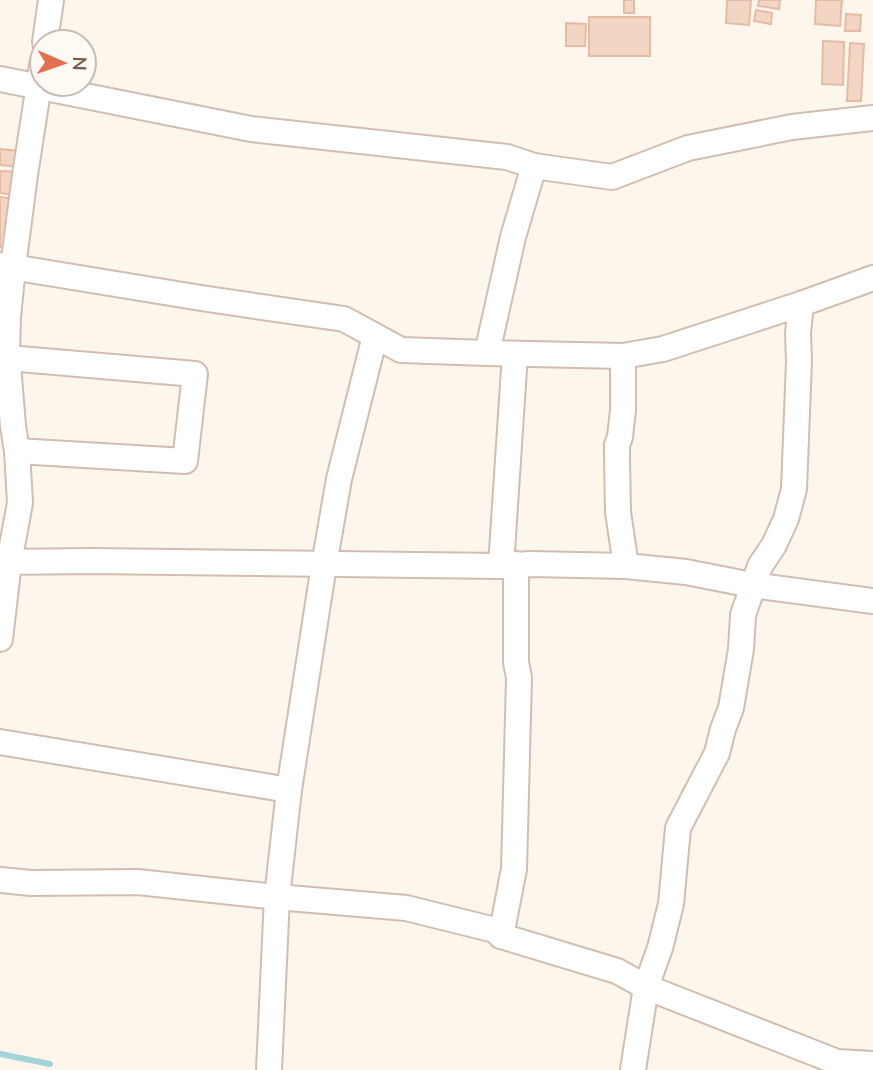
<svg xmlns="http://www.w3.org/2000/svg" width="873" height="1070" viewBox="0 0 873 1070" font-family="'Nunito Sans',sans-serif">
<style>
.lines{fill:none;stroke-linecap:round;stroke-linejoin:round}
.stream{stroke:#a5d3da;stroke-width:6}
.building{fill:#f3d5c3;stroke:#e6bba3;stroke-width:2}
.minor-casing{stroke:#d1beb0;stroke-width:28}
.minor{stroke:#fff;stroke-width:24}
</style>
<rect width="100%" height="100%" fill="#fdf6ec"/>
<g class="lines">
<path class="stream" d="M0,1054l50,10"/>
</g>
<g class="building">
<rect x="624" y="0" width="10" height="13"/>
<path d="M727,0h24l-2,25 -23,-2z"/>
<path d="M759,0h21l-1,9 -21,-3z"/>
<path d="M816,0h26l-2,26 -25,-2z"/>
<path d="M756,10l16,3 -1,11 -17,-3z"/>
<path d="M846,14l15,1 -1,16h-15z"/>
<rect x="589" y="17" width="61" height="39"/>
<path d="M566,23l20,1 -1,22h-19z"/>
<path d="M823,41l21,1 -1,43 -21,-1z"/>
<path d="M850,43l14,1 -3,57h-14z"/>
<path d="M0,149l21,2 -2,16 -19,-2z"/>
<path d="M0,171l17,1 -2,23 -15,-2z"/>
<path d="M0,197l15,2 -8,49 -7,-1z"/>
</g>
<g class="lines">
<defs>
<g id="minor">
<path d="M45,42l6,-42"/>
<path d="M0,79l251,50 256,28 27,9 -21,71 -26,116"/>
<path d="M534,166l78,11 76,-29 104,-21 81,-9"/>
<path d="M0,265l201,33 143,21 57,31 86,3 136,3 40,-7 138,-45 72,-26"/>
<path d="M623,356v54l-3,27 -3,8v10l1,57 8,54"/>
<path d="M8,358l187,16 -10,87 -168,-10"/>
<path d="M0,562l91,-1 410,5 30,-2 95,2 60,6 66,13 121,16"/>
<path d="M501,566l14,-212"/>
<path d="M0,639l9,-77 11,-59 -3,-52 -4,-25 -6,-74 1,-35 5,-50 12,-92 17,-110"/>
<path d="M0,742l289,48"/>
<path d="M0,880l31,3 107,-1 139,15 129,11 89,22 6,6 116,35 29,16 191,75 36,2"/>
<path d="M501,936l13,-67 5,-191 -3,-16v-98"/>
<path d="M269,1070l8,-173 12,-107 35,-225 15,-86 36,-143"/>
<path d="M633,1070l13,-83 14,-39 11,-44 7,-76 39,-75 6,-24 8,-21 10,-59 2,-34 17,-49 14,-21 12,-26 8,-30 5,-128 -1,-28 3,-29"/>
</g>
</defs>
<use href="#minor" class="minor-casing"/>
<use href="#minor" class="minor"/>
</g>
<g transform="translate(63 63) rotate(92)"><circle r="33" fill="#fffaf3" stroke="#cabbb1" stroke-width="2"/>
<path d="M0-5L12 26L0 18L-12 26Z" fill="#e76f51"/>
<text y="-10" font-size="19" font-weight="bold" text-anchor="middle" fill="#7a5c4d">N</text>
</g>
</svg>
